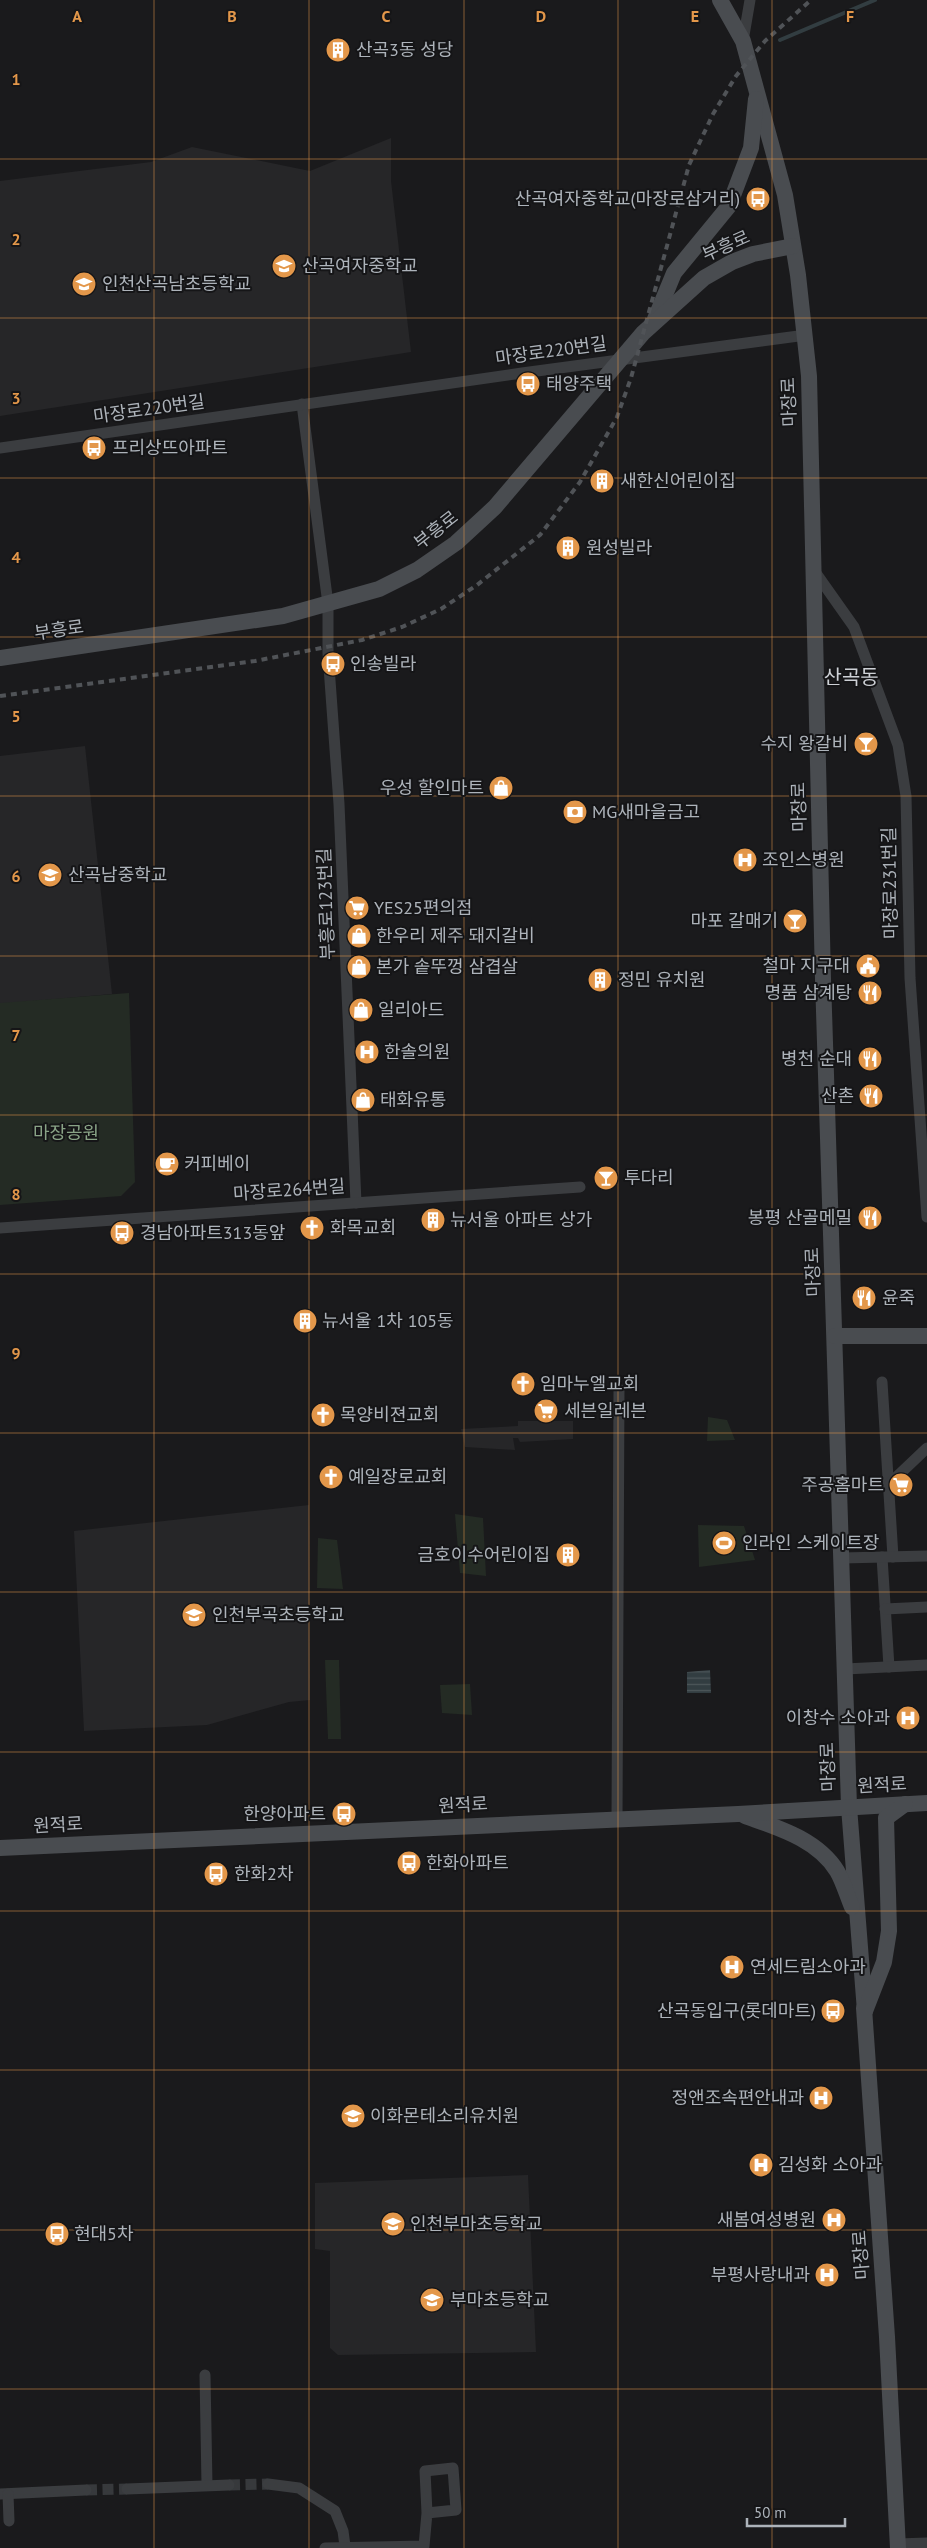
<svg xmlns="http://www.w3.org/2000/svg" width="927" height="2548" viewBox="0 0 927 2548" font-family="'PT Sans','Noto Sans KR',sans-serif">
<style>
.built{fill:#262628}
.park{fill:#242b24}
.water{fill:url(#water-rules)}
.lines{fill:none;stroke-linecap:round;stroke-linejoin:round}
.stream{stroke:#323d41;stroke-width:4}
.minor-tunnel{stroke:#37393c;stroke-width:11;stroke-dasharray:11 5.5;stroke-linecap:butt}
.minor{stroke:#3b3d40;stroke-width:11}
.secondary{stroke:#494c50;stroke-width:16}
.rail{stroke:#505357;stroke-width:4;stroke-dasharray:6 5;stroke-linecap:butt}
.grid{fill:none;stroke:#e3974a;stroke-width:1;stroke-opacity:0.55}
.labels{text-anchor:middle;stroke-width:4;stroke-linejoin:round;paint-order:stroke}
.poi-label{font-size:18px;fill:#adb3ba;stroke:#151517;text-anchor:start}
.street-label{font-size:18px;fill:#adb3ba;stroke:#151517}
.park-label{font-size:18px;fill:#89a386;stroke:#151517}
.quarter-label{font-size:20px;fill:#ced1d6;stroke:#151517}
.grid-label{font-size:16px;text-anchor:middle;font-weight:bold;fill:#e3974a;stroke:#151517;stroke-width:4;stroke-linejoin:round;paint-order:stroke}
</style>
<defs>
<pattern id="water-rules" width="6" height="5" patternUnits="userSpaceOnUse" patternTransform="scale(1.25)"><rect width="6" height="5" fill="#323d41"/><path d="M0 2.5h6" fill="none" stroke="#4d575a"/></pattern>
</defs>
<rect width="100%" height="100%" fill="#1a1a1c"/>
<g class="built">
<path d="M391,138v43l20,171 -411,64v-235l151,-19 41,-15 118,24z"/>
<path d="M85,746l27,248 -112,10v-248z"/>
<path d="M518,1421h55v18l-53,3 -2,-4h-5l2,12 -50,-3 -4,-18 57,-3z"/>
<path d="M309,1505l1,195 -21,2 -82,23 -123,6 -10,-200z"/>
<path d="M528,2175l8,177 -198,3 -8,-7v-97l-15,-2v-66z"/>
</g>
<g class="park">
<path d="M129,993l6,189 -14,14 -121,9v-202z"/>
<path d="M708,1417l19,3 8,20 -28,1z"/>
<path d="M455,1514l28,4 3,58 -26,-3z"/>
<path d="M698,1525l46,1 11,34 -56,7z"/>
<path d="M318,1538l19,2 6,49 -26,-1z"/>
<path d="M325,1660h14l2,79h-13z"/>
<path d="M470,1684l2,31 -30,-2 -2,-28z"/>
</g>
<path class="water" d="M710,1670l1,23h-24v-21z"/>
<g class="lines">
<path class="stream" d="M780,40l95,-40"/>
<g class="minor-tunnel">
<path d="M229,2485l39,-1"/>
<path d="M86,2490l41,-1"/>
</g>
<g class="minor">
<path d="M743,41l7,-41"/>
<path d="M302,404l26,200v49l11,151 17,399"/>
<path d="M0,448l522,-75 284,-38"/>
<path d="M813,569l41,58 44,118 8,51 4,182 17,239"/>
<path d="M0,1228l580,-41"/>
<path d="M882,1382l11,175"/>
<path d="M888,1485l39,-37"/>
<path d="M882,1557l7,110"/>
<path d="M842,1558l85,-2"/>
<path d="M885,1609l42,-2"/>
<path d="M845,1669l82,-4"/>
<path d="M617,1818l2,-429"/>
<path d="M205,2375l2,110"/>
<path d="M268,2484l31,4 36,23 8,20 2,15"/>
<path d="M127,2489l102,-4"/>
<path d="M0,2494l86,-4"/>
<path d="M8,2494l1,27"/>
<path d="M898,2544l29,-1"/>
<path d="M325,2548l99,-2 3,-33 -2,-42 28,-3 3,42 -29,3"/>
</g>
<g class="secondary">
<path d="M720,0l23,41 42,154 13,80 11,101 14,603 26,828 16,204"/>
<path d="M655,319l19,-46 55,-67 22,-58 5,-49"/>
<path d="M0,658l283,-42 96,-27 38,-19 39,-27 39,-36 148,-174 61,-55 28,-16 21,-8 40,-8"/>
<path d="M835,1336h92"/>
<path d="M745,1816c33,12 72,23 92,55 6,10 10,24 15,36"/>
<path d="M0,1848l738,-34 189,-11"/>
<path d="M898,2548l-11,-211 -23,-329 1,3 19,-49 5,-31 -3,-113 19,-14"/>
</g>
<path class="rail" d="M0,696l255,-35 107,-21 40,-13 39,-18 36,-24 63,-50 40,-53 37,-65 14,-39 58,-213 24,-51 23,-38 29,-35 46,-41"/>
</g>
<path class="grid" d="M154,0v2548M309,0v2548M464,0v2548M618,0v2548M772,0v2548M0,159h927M0,318h927M0,478h927M0,637h927M0,796h927M0,956h927M0,1115h927M0,1274h927M0,1433h927M0,1592h927M0,1752h927M0,1911h927M0,2070h927M0,2230h927M0,2389h927"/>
<defs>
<symbol id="building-disc" viewBox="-11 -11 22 22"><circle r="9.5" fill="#e3974a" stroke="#151517"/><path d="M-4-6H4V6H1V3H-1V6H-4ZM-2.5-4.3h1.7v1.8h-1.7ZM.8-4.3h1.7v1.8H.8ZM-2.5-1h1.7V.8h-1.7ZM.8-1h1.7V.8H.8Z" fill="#fff"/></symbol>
<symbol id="bus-disc" viewBox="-11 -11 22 22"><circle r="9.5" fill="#e3974a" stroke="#151517"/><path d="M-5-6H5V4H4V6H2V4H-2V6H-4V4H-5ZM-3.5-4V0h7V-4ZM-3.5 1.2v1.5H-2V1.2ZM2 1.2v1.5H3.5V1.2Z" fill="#fff"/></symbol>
<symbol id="school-disc" viewBox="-11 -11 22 22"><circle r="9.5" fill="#e3974a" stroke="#151517"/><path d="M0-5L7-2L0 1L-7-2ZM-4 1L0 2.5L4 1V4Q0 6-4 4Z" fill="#fff"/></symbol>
<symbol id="bar-disc" viewBox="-11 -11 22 22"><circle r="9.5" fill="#e3974a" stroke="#151517"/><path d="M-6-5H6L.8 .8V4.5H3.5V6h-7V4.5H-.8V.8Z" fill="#fff"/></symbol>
<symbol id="shop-disc" viewBox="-11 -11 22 22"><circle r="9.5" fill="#e3974a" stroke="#151517"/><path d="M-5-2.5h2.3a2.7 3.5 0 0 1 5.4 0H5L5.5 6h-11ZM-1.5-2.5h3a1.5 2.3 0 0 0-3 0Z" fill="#fff"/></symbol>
<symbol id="bank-disc" viewBox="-11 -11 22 22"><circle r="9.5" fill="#e3974a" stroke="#151517"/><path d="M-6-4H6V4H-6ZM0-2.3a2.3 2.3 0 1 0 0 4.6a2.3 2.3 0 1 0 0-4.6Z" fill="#fff"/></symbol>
<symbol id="hospital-disc" viewBox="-11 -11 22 22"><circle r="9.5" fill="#e3974a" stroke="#151517"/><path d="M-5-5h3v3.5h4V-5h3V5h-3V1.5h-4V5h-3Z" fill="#fff"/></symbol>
<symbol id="supermarket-disc" viewBox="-11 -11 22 22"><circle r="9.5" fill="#e3974a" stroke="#151517"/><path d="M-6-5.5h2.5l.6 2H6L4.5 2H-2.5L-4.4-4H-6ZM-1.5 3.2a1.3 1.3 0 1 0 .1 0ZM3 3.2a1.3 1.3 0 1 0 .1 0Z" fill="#fff"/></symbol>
<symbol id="civic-disc" viewBox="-11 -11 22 22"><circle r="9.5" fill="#e3974a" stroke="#151517"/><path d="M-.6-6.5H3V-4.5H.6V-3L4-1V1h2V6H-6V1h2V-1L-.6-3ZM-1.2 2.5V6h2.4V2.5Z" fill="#fff"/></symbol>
<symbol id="restaurant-disc" viewBox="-11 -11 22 22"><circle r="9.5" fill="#e3974a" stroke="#151517"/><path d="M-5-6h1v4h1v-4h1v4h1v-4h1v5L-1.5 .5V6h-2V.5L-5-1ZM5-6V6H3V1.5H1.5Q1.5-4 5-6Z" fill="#fff"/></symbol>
<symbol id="cafe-disc" viewBox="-11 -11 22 22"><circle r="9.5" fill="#e3974a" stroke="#151517"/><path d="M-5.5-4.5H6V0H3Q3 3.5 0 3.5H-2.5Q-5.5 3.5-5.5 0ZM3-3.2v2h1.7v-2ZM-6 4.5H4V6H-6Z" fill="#fff"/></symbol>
<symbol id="church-disc" viewBox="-11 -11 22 22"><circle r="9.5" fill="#e3974a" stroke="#151517"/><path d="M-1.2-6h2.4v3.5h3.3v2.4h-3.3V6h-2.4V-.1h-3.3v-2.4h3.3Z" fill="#fff"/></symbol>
<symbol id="stadium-disc" viewBox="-11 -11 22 22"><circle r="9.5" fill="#e3974a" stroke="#151517"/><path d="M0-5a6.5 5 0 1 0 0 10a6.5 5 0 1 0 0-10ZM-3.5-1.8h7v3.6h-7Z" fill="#fff"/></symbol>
</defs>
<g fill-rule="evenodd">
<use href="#building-disc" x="324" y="36" width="28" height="28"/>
<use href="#bus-disc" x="744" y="185" width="28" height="28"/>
<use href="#school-disc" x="270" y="252" width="28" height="28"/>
<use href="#school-disc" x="70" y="270" width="28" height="28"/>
<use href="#bus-disc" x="514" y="370" width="28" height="28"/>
<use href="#bus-disc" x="80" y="434" width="28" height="28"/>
<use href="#building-disc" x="588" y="467" width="28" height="28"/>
<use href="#building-disc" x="554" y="534" width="28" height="28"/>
<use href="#bus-disc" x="319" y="650" width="28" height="28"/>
<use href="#bar-disc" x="852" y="730" width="28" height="28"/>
<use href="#shop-disc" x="487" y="774" width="28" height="28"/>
<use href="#bank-disc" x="561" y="798" width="28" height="28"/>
<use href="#hospital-disc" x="731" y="846" width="28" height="28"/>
<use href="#school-disc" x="36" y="861" width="28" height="28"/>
<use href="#supermarket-disc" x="343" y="894" width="28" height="28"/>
<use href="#bar-disc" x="781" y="907" width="28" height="28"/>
<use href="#shop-disc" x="345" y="922" width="28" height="28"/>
<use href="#civic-disc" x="854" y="952" width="28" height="28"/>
<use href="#shop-disc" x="345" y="953" width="28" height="28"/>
<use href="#building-disc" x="586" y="966" width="28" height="28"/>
<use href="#restaurant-disc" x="856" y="979" width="28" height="28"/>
<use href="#shop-disc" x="347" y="996" width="28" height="28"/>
<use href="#hospital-disc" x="353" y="1038" width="28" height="28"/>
<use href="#restaurant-disc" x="856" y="1045" width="28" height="28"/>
<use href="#restaurant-disc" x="857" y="1082" width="28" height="28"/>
<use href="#shop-disc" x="349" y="1086" width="28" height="28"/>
<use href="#cafe-disc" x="153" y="1150" width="28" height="28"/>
<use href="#bar-disc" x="592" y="1164" width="28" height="28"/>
<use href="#restaurant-disc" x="856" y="1204" width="28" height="28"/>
<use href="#building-disc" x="419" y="1206" width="28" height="28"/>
<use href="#church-disc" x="298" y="1214" width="28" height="28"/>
<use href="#bus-disc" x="108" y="1219" width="28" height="28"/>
<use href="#restaurant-disc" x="850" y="1284" width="28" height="28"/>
<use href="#building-disc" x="291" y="1307" width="28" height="28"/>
<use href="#church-disc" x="509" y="1370" width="28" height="28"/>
<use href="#supermarket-disc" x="532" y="1397" width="28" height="28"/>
<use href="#church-disc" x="309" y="1401" width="28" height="28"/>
<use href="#church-disc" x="317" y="1463" width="28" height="28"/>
<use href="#supermarket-disc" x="887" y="1471" width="28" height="28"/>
<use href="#stadium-disc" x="710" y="1529" width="28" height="28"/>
<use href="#building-disc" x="554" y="1541" width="28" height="28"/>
<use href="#school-disc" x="180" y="1601" width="28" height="28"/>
<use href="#hospital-disc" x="894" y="1704" width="28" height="28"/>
<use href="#bus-disc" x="330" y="1800" width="28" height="28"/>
<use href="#bus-disc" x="395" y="1849" width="28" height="28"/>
<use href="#bus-disc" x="202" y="1860" width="28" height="28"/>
<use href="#hospital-disc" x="718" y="1953" width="28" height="28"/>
<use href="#bus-disc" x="819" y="1997" width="28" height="28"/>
<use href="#hospital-disc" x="807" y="2084" width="28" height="28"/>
<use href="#school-disc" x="339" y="2102" width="28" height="28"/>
<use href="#hospital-disc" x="747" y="2151" width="28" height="28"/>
<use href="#hospital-disc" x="820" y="2206" width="28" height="28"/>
<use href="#school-disc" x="379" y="2210" width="28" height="28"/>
<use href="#bus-disc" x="43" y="2220" width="28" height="28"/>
<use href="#hospital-disc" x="813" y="2261" width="28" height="28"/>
<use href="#school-disc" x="418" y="2286" width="28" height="28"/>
</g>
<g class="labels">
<g class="poi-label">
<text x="356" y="56">산곡3동 성당</text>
<text x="740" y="205" text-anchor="end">산곡여자중학교(마장로삼거리)</text>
<text x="302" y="272">산곡여자중학교</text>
<text x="102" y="290">인천산곡남초등학교</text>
<text x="546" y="390">태양주택</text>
<text x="112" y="454">프리상뜨아파트</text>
<text x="620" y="487">새한신어린이집</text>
<text x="586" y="554">원성빌라</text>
<text x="350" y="670">인송빌라</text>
<text x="848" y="750" text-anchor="end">수지 왕갈비</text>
<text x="484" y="794" text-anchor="end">우성 할인마트</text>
<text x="592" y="818">MG새마을금고</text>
<text x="762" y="866">조인스병원</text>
<text x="68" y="881">산곡남중학교</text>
<text x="374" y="914">YES25편의점</text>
<text x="778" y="927" text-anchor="end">마포 갈매기</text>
<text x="376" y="942">한우리 제주 돼지갈비</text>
<text x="850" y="972" text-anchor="end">철마 지구대</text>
<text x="376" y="973">본가 솥뚜껑 삼겹살</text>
<text x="618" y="986">정민 유치원</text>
<text x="852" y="999" text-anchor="end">명품 삼계탕</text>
<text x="378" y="1016">일리아드</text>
<text x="384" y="1058">한솔의원</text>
<text x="852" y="1065" text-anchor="end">병천 순대</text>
<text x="854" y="1102" text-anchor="end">산촌</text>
<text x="380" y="1106">태화유통</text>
<text x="184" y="1170">커피베이</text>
<text x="624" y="1184">투다리</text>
<text x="852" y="1224" text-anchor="end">봉평 산골메밀</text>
<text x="450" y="1226">뉴서울 아파트 상가</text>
<text x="330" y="1234">화목교회</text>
<text x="140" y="1239">경남아파트313동앞</text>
<text x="882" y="1304">윤죽</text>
<text x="322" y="1327">뉴서울 1차 105동</text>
<text x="540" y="1390">임마누엘교회</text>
<text x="564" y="1417">세븐일레븐</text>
<text x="340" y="1421">목양비젼교회</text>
<text x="348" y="1483">예일장로교회</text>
<text x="884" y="1491" text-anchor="end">주공홈마트</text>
<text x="742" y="1549">인라인 스케이트장</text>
<text x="550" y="1561" text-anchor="end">금호이수어린이집</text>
<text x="212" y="1621">인천부곡초등학교</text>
<text x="890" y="1724" text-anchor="end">이창수 소아과</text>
<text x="326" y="1820" text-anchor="end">한양아파트</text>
<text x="426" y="1869">한화아파트</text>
<text x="234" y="1880">한화2차</text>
<text x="750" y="1973">연세드림소아과</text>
<text x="816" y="2017" text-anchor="end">산곡동입구(롯데마트)</text>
<text x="804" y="2104" text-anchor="end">정앤조속편안내과</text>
<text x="370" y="2122">이화몬테소리유치원</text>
<text x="778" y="2171">김성화 소아과</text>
<text x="816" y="2226" text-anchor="end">새봄여성병원</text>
<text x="410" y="2230">인천부마초등학교</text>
<text x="74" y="2240">현대5차</text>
<text x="810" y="2281" text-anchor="end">부평사랑내과</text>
<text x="450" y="2306">부마초등학교</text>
</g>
<g class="street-label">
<text transform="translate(726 246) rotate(-24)" y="6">부흥로</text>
<text transform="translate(551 351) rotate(-8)" y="6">마장로220번길</text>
<text transform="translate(789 402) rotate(-92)" y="6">마장로</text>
<text transform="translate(149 409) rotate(-8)" y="6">마장로220번길</text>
<text transform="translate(436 530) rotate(-38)" y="6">부흥로</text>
<text transform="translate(59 630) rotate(-8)" y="6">부흥로</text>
<text transform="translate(799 807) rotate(-91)" y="6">마장로</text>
<text transform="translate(890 883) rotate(-91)" y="6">마장로231번길</text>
<text transform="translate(326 904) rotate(-92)" y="6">부흥로123번길</text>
<text transform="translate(289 1190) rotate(-4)" y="6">마장로264번길</text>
<text transform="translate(813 1272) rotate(-92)" y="6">마장로</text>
<text transform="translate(828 1767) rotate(-92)" y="6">마장로</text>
<text transform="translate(882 1785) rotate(-3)" y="6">원적로</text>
<text transform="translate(463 1805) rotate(-3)" y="6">원적로</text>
<text transform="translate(58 1825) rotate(-3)" y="6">원적로</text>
<text transform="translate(861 2255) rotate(-94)" y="6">마장로</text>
</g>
<g class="park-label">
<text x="66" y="1139">마장공원</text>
</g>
<g class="quarter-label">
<text x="851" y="684">산곡동</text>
</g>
</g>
<g class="grid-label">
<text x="77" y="22">A</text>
<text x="232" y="22">B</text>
<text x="386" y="22">C</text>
<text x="541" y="22">D</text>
<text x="695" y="22">E</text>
<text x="850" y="22">F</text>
<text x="16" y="85">1</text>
<text x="16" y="245">2</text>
<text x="16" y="404">3</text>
<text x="16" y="563">4</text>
<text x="16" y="722">5</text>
<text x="16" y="882">6</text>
<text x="16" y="1041">7</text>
<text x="16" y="1200">8</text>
<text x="16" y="1359">9</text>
</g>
<path d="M747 2518v8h98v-8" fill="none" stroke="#adb3ba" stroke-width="2.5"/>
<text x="754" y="2518" font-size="15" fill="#adb3ba" stroke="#151517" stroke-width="4" paint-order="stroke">50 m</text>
</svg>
